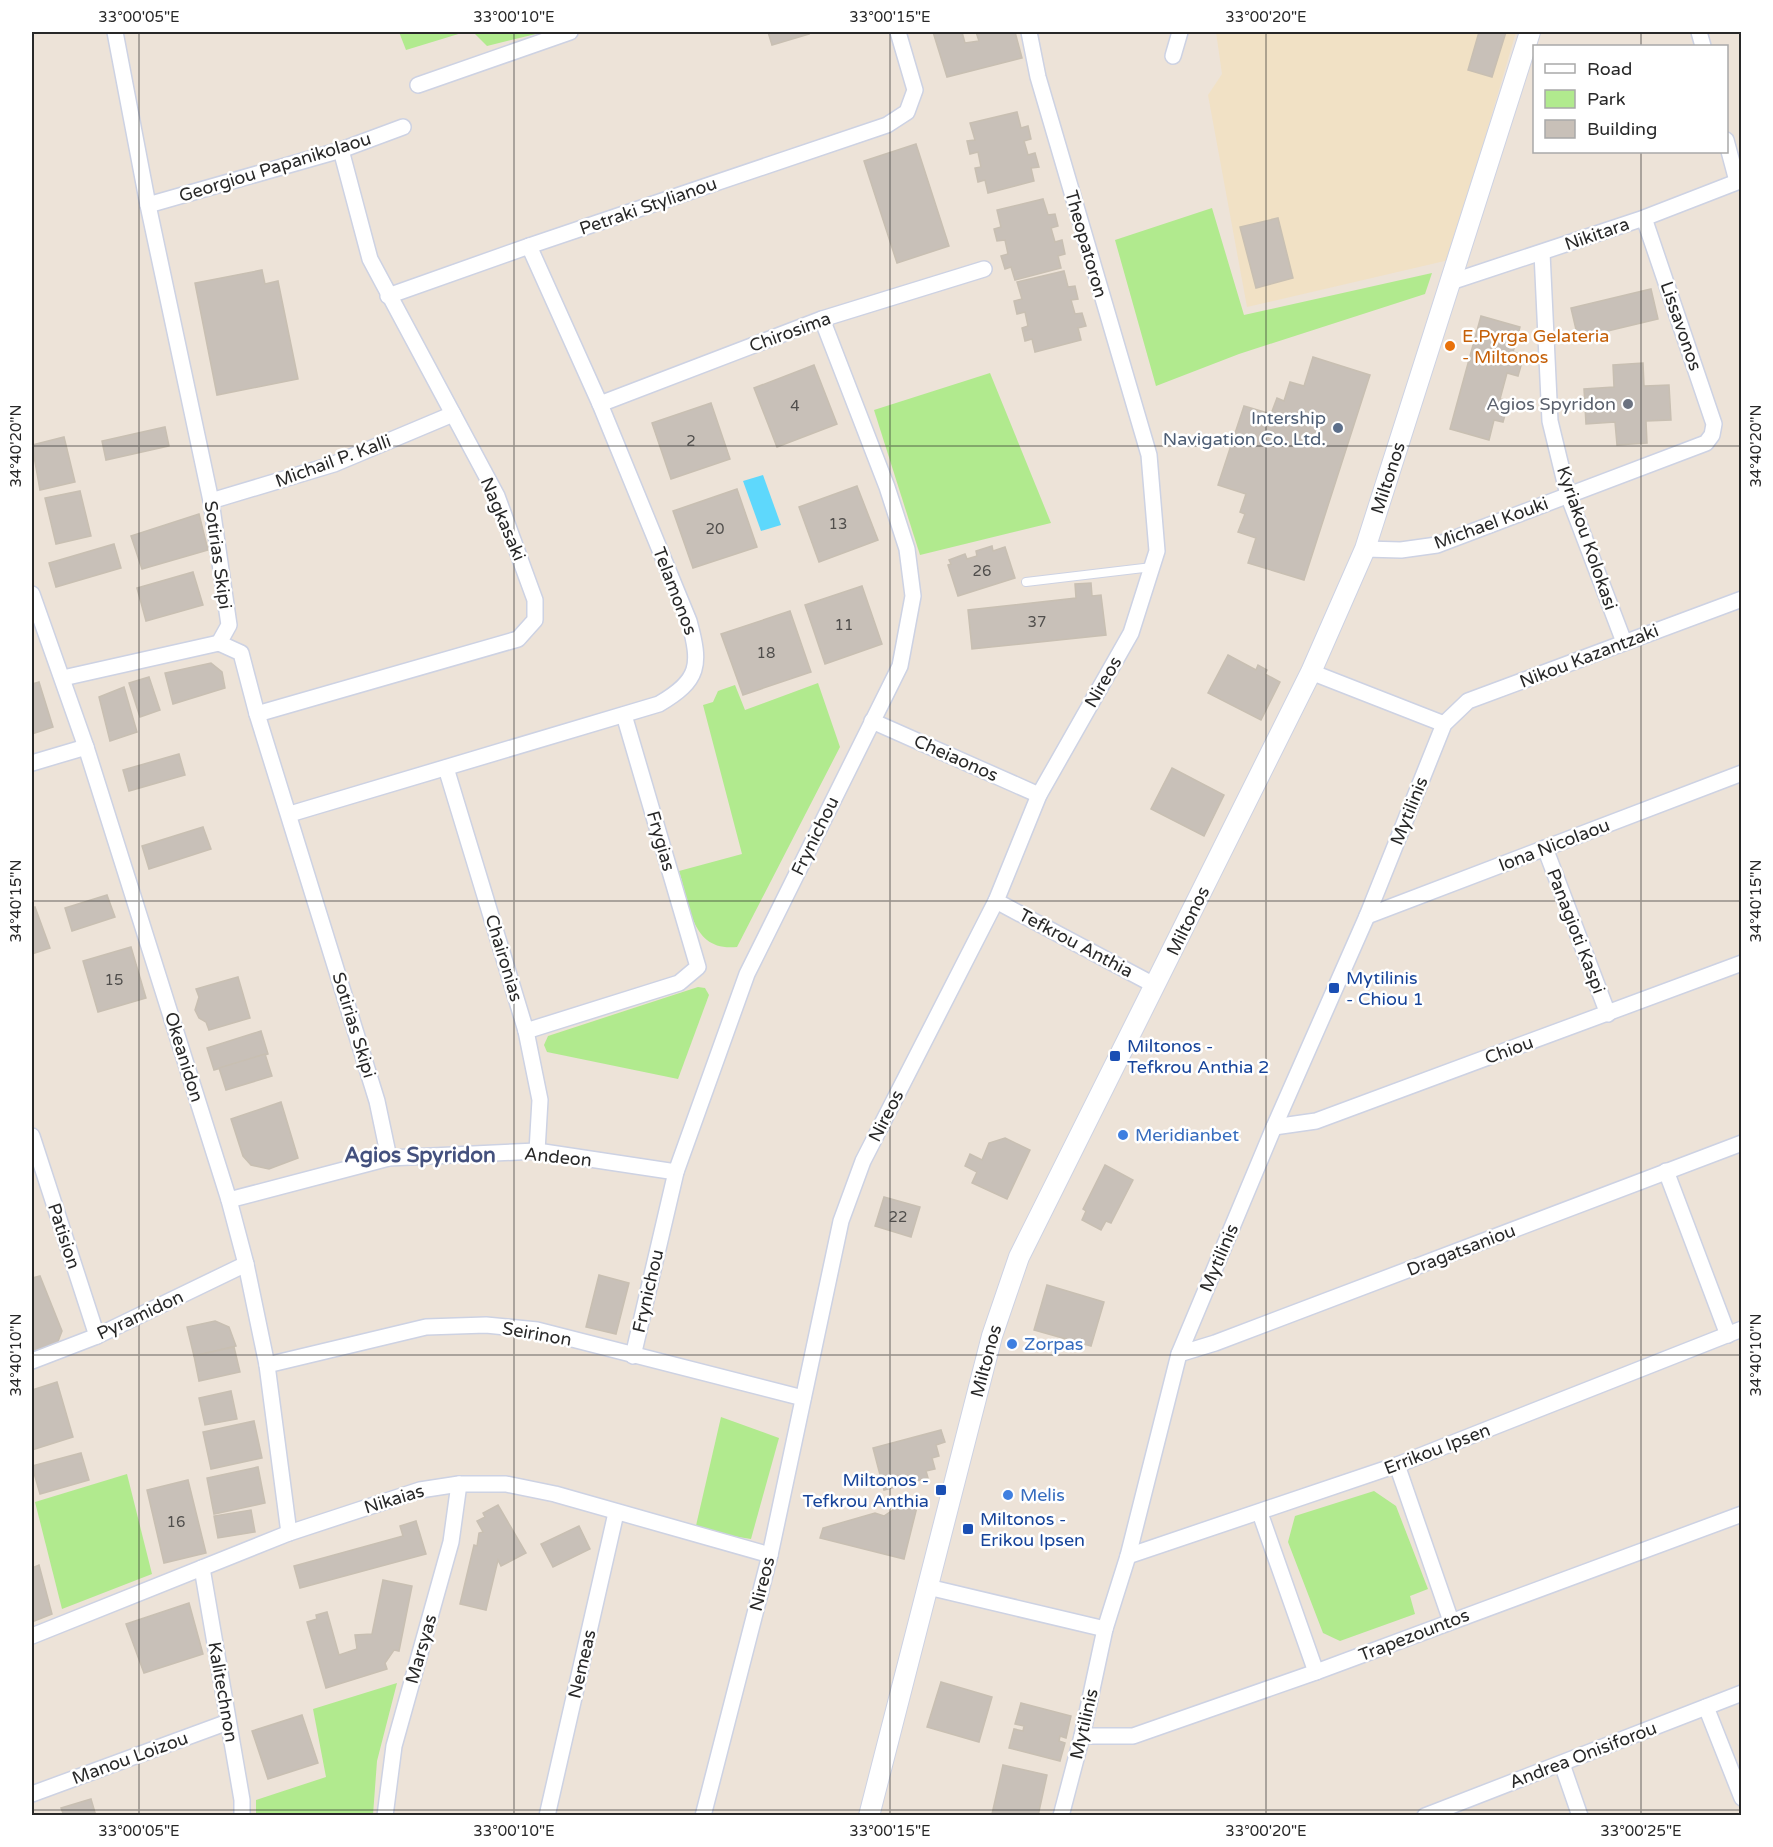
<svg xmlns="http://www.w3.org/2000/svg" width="1773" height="1847" viewBox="0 0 1773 1847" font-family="'Varela Round',sans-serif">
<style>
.education{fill:#f1e1c5}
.green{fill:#b1ea8e}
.water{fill:#5ed8fc}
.building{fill:#c8c0b8;stroke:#c8bfb2;stroke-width:1.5}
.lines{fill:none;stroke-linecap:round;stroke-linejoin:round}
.service-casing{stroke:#cdd2e3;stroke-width:10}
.minor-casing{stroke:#cdd2e3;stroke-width:18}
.tertiary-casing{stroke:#cdd2e3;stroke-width:22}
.service{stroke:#fff;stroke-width:8}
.minor{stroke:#fff;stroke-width:15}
.tertiary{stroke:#fff;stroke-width:20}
.ticks{fill:none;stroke:#282828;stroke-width:1.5;stroke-opacity:0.45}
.food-dot{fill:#e8710a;stroke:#fff;stroke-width:2}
.worship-dot{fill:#6b7280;stroke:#fff;stroke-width:2}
.service-dot{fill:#5c6f8a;stroke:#fff;stroke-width:2}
.transit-dot{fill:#1a4fb4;stroke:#fff;stroke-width:2}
.shop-dot{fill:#3f7fe0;stroke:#fff;stroke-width:2}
.labels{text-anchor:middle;stroke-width:5;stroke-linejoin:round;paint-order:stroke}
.number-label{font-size:15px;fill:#504e4c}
.street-label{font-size:18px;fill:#282828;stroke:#fff}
.food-label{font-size:18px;fill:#c56008;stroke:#fff;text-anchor:start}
.worship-label{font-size:18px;fill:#5b616d;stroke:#fff;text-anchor:end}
.service-label{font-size:18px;fill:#4e5e75;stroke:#fff;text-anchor:end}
.transit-label{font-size:18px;fill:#164399;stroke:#fff;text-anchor:start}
.shop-label{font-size:18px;fill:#366cbe;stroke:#fff;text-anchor:start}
.quarter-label{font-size:21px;font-weight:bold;fill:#44517e;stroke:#fff}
.neatline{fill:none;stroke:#282828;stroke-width:2}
.ticks-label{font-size:15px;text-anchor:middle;fill:#282828}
</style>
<rect width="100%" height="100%" fill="#ede3d8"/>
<path class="education" d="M1216,32h300l-67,228 -202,47 -39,-212 14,-21z"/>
<g class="green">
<path d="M399,32h66l-59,18z"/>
<path d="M473,32h71l-57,14z"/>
<path d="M1212,208l32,107 188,-42 -7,21 -186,60 -83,32 -41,-146z"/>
<path d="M990,373l61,150 -131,32 -46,-145z"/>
<path d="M818,683l22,64 -103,200c-46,5 -47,-42 -58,-76l63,-17 -39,-149 10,-3 5,-11 17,-6 10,25z"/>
<path d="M698,987l7,1 4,7 -31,84 -131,-27 -3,-7 4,-9z"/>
<path d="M721,1417l58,21 -28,101 -56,-9z"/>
<path d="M127,1474l25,100 -90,35 -27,-107z"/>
<path d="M1374,1491l22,15 32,83 -18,7 5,18 -75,27 -17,-8 -35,-91 7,-26z"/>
<path d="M397,1683l-20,78 -4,54h-117v-15l70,-23 -13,-68z"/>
</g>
<path class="water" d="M763,475l18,50 -20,6 -18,-50z"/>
<g class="building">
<path d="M768,32h40l1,2 -37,11z"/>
<path d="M933,32h29l3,11 14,-2 -3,-9h39l7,26 -75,19z"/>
<path d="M1479,32h27l-14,45 -24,-7z"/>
<path d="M1017,112l4,16 7,-2 3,13 -7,2 4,14 7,-2 4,14 -8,1 3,13 -46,12 -3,-13 -7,2 -3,-14 6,-1 -3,-15 -8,2 -3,-13 8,-1 -5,-17z"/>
<path d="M916,144l33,102 -52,17 -33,-102z"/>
<path d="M1043,199l5,16 7,-1 3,12 -7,2 4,14 7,-2 3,14 -7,2 3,12 -46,12 -4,-13 -6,2 -4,-13 7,-2 -3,-14 -8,1 -3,-12 7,-2 -4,-17z"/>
<path d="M1278,218l15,60 -37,10 -16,-61z"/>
<path d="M262,270l3,14 13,-3 20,98 -81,16 -22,-112z"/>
<path d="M1064,271l4,16 7,-1 3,13 -7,1 4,14 7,-1 4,13 -8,2 3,12 -46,12 -3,-13 -7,2 -3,-13 6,-2 -3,-14 -8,2 -3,-13 8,-2 -5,-17z"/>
<path d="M1651,289l7,30 -80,19 -7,-30z"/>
<path d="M1481,316l39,11 -7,25 11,3 -6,21 -11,-3 -7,26 9,2 -6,21 -9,-2 -5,20 -39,-11z"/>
<path d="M1313,357l57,18 -66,205 -56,-17 8,-25 -18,-6 7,-18 -5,-2 6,-18 -28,-9 26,-79 27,8 6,-16 7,3 6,-19 14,4z"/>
<path d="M1643,363l1,23 25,-1 2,35 -25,1 1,22 -30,2 -2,-23 -29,2 -2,-35 30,-2 -1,-22z"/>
<path d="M814,365l23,59 -60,23 -23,-59z"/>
<path d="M711,403l19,56 -59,20 -19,-56z"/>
<path d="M165,427l4,19 -63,14 -4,-19z"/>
<path d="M64,437l11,45 -35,8 -8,-45z"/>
<path d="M857,486l21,54 -59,22 -20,-55z"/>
<path d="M737,489l20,58 -64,21 -20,-57z"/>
<path d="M80,491l11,45 -35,8 -11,-46z"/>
<path d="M199,514l9,36 -66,19 -11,-33z"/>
<path d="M114,544l7,24 -65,19 -7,-24z"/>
<path d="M992,546l1,5 12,-4 10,31 -57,18 -10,-31 3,-1 -2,-4 16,-6 2,5 10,-3 -1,-5z"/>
<path d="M193,572l10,33 -57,16 -9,-33z"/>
<path d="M1091,583l1,13 9,-1 5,40 -134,14 -4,-39 108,-12 -1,-14z"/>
<path d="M862,586l20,58 -57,20 -20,-59z"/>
<path d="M790,611l21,61 -68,23 -22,-61z"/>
<path d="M1228,655l28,15 2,-5 9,5 -2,4 15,8 -19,38 -53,-27z"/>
<path d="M211,663l11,9 3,16 -52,16 -8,-31z"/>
<path d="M149,677l11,33 -20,7 -11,-34z"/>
<path d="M39,682l14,45 -21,7v-50z"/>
<path d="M124,687l13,45 -27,9 -11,-44z"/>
<path d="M179,754l6,21 -56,16 -6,-21z"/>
<path d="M1172,768l52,27 -20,41 -53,-27z"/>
<path d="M203,827l8,22 -62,20 -7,-23z"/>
<path d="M107,895l8,22 -43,14 -7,-23z"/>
<path d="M35,907l15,41 -18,6v-46z"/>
<path d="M131,947l15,51 -48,14 -15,-51z"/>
<path d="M238,977l12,41 -41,12 -3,-8 -7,-4 -4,-8 4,-13 -3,-8z"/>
<path d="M261,1031l7,23 -54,16 -7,-22z"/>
<path d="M265,1054l7,22 -46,14 -7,-22z"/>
<path d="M281,1102l17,56 -29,11 -18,-4 -8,-9 -12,-37z"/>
<path d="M1005,1138l25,12 -23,49 -35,-16 5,-11 -12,-6 5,-12 12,6 7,-17z"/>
<path d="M1105,1165l28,15 -22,43 -5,-2 -5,9 -19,-10 4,-9 -3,-2z"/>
<path d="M884,1197l36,10 -9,30 -36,-11z"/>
<path d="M599,1275l30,8 -13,51 -30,-7z"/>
<path d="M40,1276l22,55 -5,13 -25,9v-75z"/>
<path d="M1047,1285l57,17 -13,44 -57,-16z"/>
<path d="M215,1321l14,6 7,19 -42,10 -7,-29z"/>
<path d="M234,1347l6,25 -41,9 -5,-25z"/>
<path d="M57,1382l16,55 -41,13v-60z"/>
<path d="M231,1391l6,28 -32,6 -6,-27z"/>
<path d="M254,1421l8,37 -51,11 -8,-37z"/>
<path d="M941,1430l4,12 -9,3 3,11 -7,2 3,11 -9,2 2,7 -44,12 -11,-42z"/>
<path d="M81,1453l8,27 -49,14 -8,-28z"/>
<path d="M258,1467l7,36 -51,11 -7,-36z"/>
<path d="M188,1480l18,73 -42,10 -17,-73z"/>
<path d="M903,1503l14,4 -13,52 -84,-21 3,-10 52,-15 9,3z"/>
<path d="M498,1505l28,48 -25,13 -3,-6 -12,50 -26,-6 14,-59 3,1 2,-13 4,-1 -6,-11 8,-4 -2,-4z"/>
<path d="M251,1510l4,22 -37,6 -4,-22z"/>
<path d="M416,1521l10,33 -126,34 -6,-22 109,-30 -3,-10z"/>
<path d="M579,1526l11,23 -37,18 -12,-23z"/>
<path d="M39,1565l13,49 -20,8v-54z"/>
<path d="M383,1580l29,6 -13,65 -5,-1 -9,13 2,6 -61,19 -19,-66 10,-3 -1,-4 11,-3 12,43 18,-6 -2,-14 17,-1z"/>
<path d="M189,1603l14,51 -59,19 -18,-49z"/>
<path d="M941,1682l51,15 -13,45 -52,-15z"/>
<path d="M1021,1703l50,13 -5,22 -6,-2 -1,5 6,2 -5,18 -51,-13 5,-19 9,2 1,-5 -9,-2z"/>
<path d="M302,1715l16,48 -50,16 -16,-48z"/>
<path d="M1003,1765l44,10 -9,41 -46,-2z"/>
<path d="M91,1799l5,17h-32l-3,-8z"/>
</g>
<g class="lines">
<defs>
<path id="service" d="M1026,582l126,-15"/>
<g id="minor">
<path d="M115,32l33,173 63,296 18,124 -10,18"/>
<path d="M1699,32l4,14"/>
<path d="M1173,56l7,-24"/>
<path d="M418,85l152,-53"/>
<path d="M1726,140l11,41"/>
<path d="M148,205l193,-55 62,-23"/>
<path d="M1542,253l8,168 18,74 56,147"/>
<path d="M1451,282l193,-64 98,-38"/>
<path d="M388,296l141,-50 358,-121 20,-13 8,-22 -17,-58"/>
<path d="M600,404l222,-85 162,-50"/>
<path d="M211,501l123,-37 119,-50"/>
<path d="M1365,549l36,1 36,-5 269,-102 6,-8 2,-11 -70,-206"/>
<path d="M32,594l54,153 143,453 17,64 21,101 22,168"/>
<path d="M219,643l22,10 16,61 120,387 12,57"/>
<path d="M1311,672l133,52"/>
<path d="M63,678l156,-35"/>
<path d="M257,714l261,-75 17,-19v-20l-38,-104 -127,-237 -29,-109"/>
<path d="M872,721l167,74"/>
<path d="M32,763l54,-16"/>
<path d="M446,768l80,263 14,69 -3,51"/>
<path d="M290,814l369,-110c41,-24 42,-39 30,-83l-89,-217 -71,-158"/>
<path d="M1545,848l63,166"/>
<path d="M996,901l160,85"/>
<path d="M1367,916l375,-143"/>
<path d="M526,1031l153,-48 19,-16 -74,-252"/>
<path d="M1274,1127l42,-6 426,-158"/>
<path d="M32,1136l65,200"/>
<path d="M1666,1171l62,164"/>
<path d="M229,1200l160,-42 148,-7 139,21"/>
<path d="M1179,1354l36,-11 527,-200"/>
<path d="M633,1356l43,-184 71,-198 153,-308 13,-70 -6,-47 -20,-62 -65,-168"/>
<path d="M32,1361l65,-25 149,-72"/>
<path d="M267,1365l159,-38 60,-2 51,5 266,68"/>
<path d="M1397,1465l54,156"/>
<path d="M1260,1513l56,159"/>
<path d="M1128,1556l269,-91 345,-136"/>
<path d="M202,1568l40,232v16"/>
<path d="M928,1587l177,42"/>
<path d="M32,1636l257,-103 131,-43 39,-6h47l49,10 215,61"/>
<path d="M1706,1707l36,91"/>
<path d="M1082,1736h51l183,-64 426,-158"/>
<path d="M1562,1764l18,52"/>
<path d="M32,1794l196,-72"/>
<path d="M385,1816l9,-70 57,-204 8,-58"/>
<path d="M547,1816l69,-303"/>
<path d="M703,1816l67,-261 71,-334 22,-60 133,-260 43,-106 92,-162 26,-82 -8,-96 -111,-378 -9,-45"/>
<path d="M1061,1816l21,-80 23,-107 23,-73 51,-202 95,-227 93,-211 77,-192 24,-23 274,-102"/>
<path d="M1425,1816l317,-123"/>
</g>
<path id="tertiary" d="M869,1816l123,-480 27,-79 292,-585 54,-123 165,-517"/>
</defs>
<use href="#service" class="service-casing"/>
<use href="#minor" class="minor-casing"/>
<use href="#tertiary" class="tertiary-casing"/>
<use href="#service" class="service"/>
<use href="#minor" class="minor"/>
<use href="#tertiary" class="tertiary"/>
</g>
<path class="ticks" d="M139,32v1784M514,32v1784M890,32v1784M1266,32v1784M1641,32v14M1641,152v1664M32,446h1710M32,901h1710M32,1355h1710M32,1810h1710"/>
<circle class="food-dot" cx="1450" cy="346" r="6"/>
<circle class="worship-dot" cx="1628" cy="404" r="6"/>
<circle class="service-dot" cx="1338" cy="428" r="6"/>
<g class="transit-dot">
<rect x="1328" y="982" width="12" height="12" rx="3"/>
<rect x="1109" y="1050" width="12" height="12" rx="3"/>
<rect x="935" y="1484" width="12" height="12" rx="3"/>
<rect x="962" y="1523" width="12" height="12" rx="3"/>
</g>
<g class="shop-dot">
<circle cx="1123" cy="1135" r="6"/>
<circle cx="1012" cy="1344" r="6"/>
<circle cx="1008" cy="1495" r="6"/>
</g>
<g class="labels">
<g class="number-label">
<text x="795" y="411">4</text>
<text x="691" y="446">2</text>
<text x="838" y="529">13</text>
<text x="715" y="534">20</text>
<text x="982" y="576">26</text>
<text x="1037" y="627">37</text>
<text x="844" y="630">11</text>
<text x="766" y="658">18</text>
<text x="114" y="985">15</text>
<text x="898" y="1222">22</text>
<text x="176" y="1527">16</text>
</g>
<g class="street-label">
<text transform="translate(275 167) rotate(-17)" y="6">Georgiou Papanikolaou</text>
<text transform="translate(648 206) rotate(-19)" y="6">Petraki Stylianou</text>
<text transform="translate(1597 234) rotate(-19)" y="6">Nikitara</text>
<text transform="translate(1086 244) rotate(74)" y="6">Theopatoron</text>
<text transform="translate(1681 326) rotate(71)" y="6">Lissavonos</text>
<text transform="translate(790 332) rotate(-20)" y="6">Chirosima</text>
<text transform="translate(333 461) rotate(-20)" y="6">Michail P. Kalli</text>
<text transform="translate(1388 478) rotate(-72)" y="6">Miltonos</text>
<text transform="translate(503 519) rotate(67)" y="6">Nagkasaki</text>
<text transform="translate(1491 523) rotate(-20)" y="6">Michael Kouki</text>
<text transform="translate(1587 538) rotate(71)" y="6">Kyriakou Kolokasi</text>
<text transform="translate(218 555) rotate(82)" y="6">Sotirias Skipi</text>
<text transform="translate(675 591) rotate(69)" y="6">Telamonos</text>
<text transform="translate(1589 656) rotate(-21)" y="6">Nikou Kazantzaki</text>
<text transform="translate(1103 682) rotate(-60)" y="6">Nireos</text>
<text transform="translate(956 758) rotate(24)" y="6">Cheiaonos</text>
<text transform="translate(1409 811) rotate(-68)" y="6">Mytilinis</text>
<text transform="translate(815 836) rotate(-64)" y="6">Frynichou</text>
<text transform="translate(661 841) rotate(74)" y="6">Frygias</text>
<text transform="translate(1554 845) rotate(-21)" y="6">Iona Nicolaou</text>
<text transform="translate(1188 921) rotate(-64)" y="6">Miltonos</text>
<text transform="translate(1576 931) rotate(69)" y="6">Panagioti Kaspi</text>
<text transform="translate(1076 943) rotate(28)" y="6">Tefkrou Anthia</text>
<text transform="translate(504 958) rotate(73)" y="6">Chaironias</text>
<text transform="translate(354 1025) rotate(73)" y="6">Sotirias Skipi</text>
<text transform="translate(1509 1050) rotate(-20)" y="6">Chiou</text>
<text transform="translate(184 1057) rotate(73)" y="6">Okeanidon</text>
<text transform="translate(886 1116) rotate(-63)" y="6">Nireos</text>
<text transform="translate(558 1157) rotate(6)" y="6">Andeon</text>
<text transform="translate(64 1236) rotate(72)" y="6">Patision</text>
<text transform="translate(1461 1250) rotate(-21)" y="6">Dragatsaniou</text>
<text transform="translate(1219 1258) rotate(-67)" y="6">Mytilinis</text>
<text transform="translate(648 1291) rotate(-77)" y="6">Frynichou</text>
<text transform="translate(140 1315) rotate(-25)" y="6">Pyramidon</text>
<text transform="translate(537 1334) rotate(10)" y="6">Seirinon</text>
<text transform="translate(986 1361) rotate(-75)" y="6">Miltonos</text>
<text transform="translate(1437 1449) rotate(-21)" y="6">Errikou Ipsen</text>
<text transform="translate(394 1499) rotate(-17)" y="6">Nikaias</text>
<text transform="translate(762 1584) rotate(-76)" y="6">Nireos</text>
<text transform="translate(1414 1635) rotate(-21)" y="6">Trapezountos</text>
<text transform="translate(421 1649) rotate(-74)" y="6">Marsyas</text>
<text transform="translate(582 1664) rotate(-77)" y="6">Nemeas</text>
<text transform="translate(223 1692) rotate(80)" y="6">Kalitechnon</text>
<text transform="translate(1084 1724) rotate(-77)" y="6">Mytilinis</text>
<text transform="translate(1583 1755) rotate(-21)" y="6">Andrea Onisiforou</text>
<text transform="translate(130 1758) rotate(-20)" y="6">Manou Loizou</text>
</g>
<g class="food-label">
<text x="1462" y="342">E.Pyrga Gelateria<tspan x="1462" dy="21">- Miltonos</tspan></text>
</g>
<g class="worship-label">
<text x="1616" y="410">Agios Spyridon</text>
</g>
<g class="service-label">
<text x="1326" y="424">Intership<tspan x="1326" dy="21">Navigation Co. Ltd.</tspan></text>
</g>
<g class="transit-label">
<text x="1346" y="984">Mytilinis<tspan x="1346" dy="21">- Chiou 1</tspan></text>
<text x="1127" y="1052">Miltonos -<tspan x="1127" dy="21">Tefkrou Anthia 2</tspan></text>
<text x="929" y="1486" text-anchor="end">Miltonos -<tspan x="929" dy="21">Tefkrou Anthia</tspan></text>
<text x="980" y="1525">Miltonos -<tspan x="980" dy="21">Erikou Ipsen</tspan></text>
</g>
<g class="shop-label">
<text x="1135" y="1141">Meridianbet</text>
<text x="1024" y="1350">Zorpas</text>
<text x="1020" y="1501">Melis</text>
</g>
<g class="quarter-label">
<text x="420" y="1162">Agios Spyridon</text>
</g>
</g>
<rect width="1773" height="1847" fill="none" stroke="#ffffff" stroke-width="66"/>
<rect x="1533" y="45" width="195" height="108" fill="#ffffff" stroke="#a9a9a9" stroke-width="1.5"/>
<rect x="1545" y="64" width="30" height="9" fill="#ffffff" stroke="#a9a9a9" stroke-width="1.5"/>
<text x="1587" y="75" font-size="18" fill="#282828">Road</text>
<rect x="1545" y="90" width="30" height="18" fill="#b1ea8e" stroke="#a9a9a9" stroke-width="1.5"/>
<text x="1587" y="105" font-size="18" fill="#282828">Park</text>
<rect x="1545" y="120" width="30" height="18" fill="#c8c0b8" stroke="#a9a9a9" stroke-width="1.5"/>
<text x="1587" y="135" font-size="18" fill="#282828">Building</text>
<rect x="33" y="33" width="1707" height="1781" class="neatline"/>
<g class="ticks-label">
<text x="139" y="22">33°00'05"E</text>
<text x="514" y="22">33°00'10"E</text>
<text x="890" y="22">33°00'15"E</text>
<text x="1266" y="22">33°00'20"E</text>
<text transform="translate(16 446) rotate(-90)" y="5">34°40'20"N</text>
<text transform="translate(1756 446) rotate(-90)" y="5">34°40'20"N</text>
<text transform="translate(16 901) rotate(-90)" y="5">34°40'15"N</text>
<text transform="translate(1756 901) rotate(-90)" y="5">34°40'15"N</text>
<text transform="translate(16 1355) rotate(-90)" y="5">34°40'10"N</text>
<text transform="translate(1756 1355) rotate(-90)" y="5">34°40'10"N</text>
<text x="139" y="1836">33°00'05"E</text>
<text x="514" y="1836">33°00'10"E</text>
<text x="890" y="1836">33°00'15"E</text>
<text x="1266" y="1836">33°00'20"E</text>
<text x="1641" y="1836">33°00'25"E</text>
</g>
</svg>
